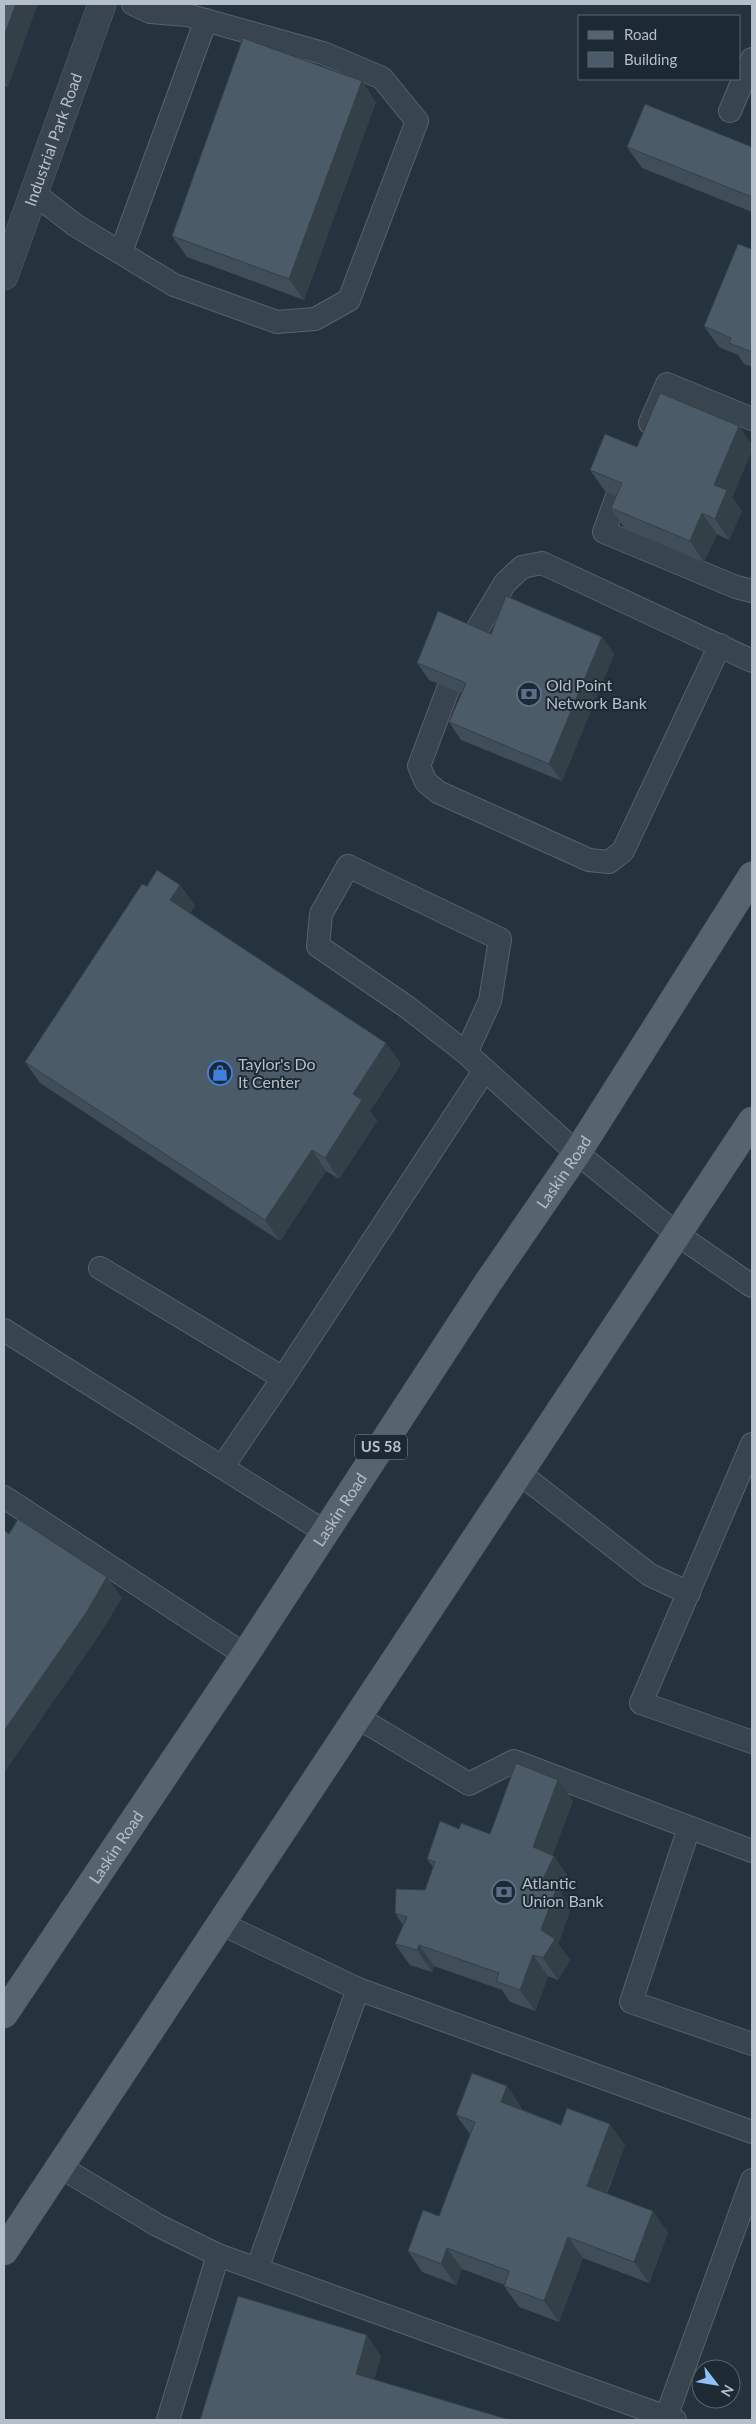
<svg xmlns="http://www.w3.org/2000/svg" width="756" height="2424" viewBox="0 0 756 2424" font-family="Lato,sans-serif">
<style>
.lines{fill:none;stroke-linecap:round;stroke-linejoin:round}
.lane-casing{stroke:#57626c;stroke-width:24}
.street-casing{stroke:#57626c;stroke-width:29}
.primary-casing{stroke:#424e57;stroke-width:29}
.lane{stroke:#39454e;stroke-width:22}
.street{stroke:#39454e;stroke-width:28}
.primary{stroke:#57646e;stroke-width:28}
.wall{fill:#404e59}
.shaded-wall{fill:#344048}
.building{fill:#4b5b67;stroke:#344048}
.labels{text-anchor:middle;stroke-width:4;stroke-linejoin:round;paint-order:stroke}
.shield{fill:#1e2a33;stroke:#88929c;stroke-width:1}
.shield-label{font-size:15px;font-weight:bold;fill:#b5bfc9}
.street-label{font-size:16px;fill:#b5bfc9;stroke:#1e2a33}
.poi-label{font-size:16px;fill:#b5bfc9;stroke:#1e2a33;text-anchor:start}
</style>
<rect width="100%" height="100%" fill="#25333e"/>
<g class="lines">
<defs>
<g id="lane">
<path d="M730,111l22,-52"/>
<path d="M35,194l40,31 99,60 103,37 38,-3 34,-19 68,-179 -35,-43 -59,-25 -136,-38 -37,-3 -17,-8"/>
<path d="M121,252l85,-232"/>
<path d="M650,423l17,-39 85,35"/>
<path d="M617,496l-13,36 132,55 16,4"/>
<path d="M472,638l33,-55 17,-16 20,-4 210,98"/>
<path d="M448,689l-29,77 7,16 12,10 151,68 20,2 14,-11 97,-206"/>
<path d="M466,1053l24,-52 10,-62 -152,-73 -27,48 -3,32 89,61 59,46 111,100 101,82 74,51"/>
<path d="M100,1268l183,110 -60,88"/>
<path d="M4,1330l321,202"/>
<path d="M283,1378l201,-307"/>
<path d="M752,1444l-111,259 111,39"/>
<path d="M518,1472l132,103 39,18"/>
<path d="M4,1497l241,158"/>
<path d="M357,1717l112,67 45,-23 238,90"/>
<path d="M689,1828l-58,174 121,42"/>
<path d="M220,1923l138,66 394,143"/>
<path d="M59,2166l98,59 61,30 457,165"/>
<path d="M257,2269l101,-280"/>
<path d="M168,2420l50,-165"/>
<path d="M665,2420l87,-240"/>
</g>
<g id="street">
<path id="s1" d="M4,276l98,-272"/>
</g>
<g id="primary">
<path id="s2" d="M4,2014l241,-359 242,-371 90,-131 175,-277"/>
<path d="M4,2251l748,-1130"/>
</g>
</defs>
<use href="#lane" class="lane-casing"/>
<use href="#street" class="street-casing"/>
<use href="#primary" class="primary-casing"/>
<use href="#lane" class="lane"/>
<use href="#street" class="street"/>
<use href="#primary" class="primary"/>
</g>
<g class="wall">
<path d="M4,4l4,83 -4,-2z"/>
<path d="M376,102l-72,198 -117,-43 -15,-21z"/>
<path d="M627,147h125v65l-110,-44z"/>
<path d="M752,249v118l-8,-3 -6,-9 -19,-8 -15,-21z"/>
<path d="M739,426l13,20v4l-20,47 10,14 -13,29 -12,-6 -13,28 -79,-33 -14,-21 5,-12 -11,-5 -15,-21 47,-23z"/>
<path d="M491,634l111,3 12,17 -52,127 -101,-41 -12,-18 12,-29 -32,-13 -12,-17z"/>
<path d="M180,885l15,21 -5,7 196,130 15,21 -31,47 7,10 -38,58 -13,-8 -46,70 -240,-158 -15,-21 122,-176z"/>
<path d="M558,1780l15,21 -21,54 2,1 14,21 -7,16 10,15 -13,36 12,16 -12,20 -10,-4 -13,35 -25,-9 -8,-12 -68,-24 -2,6 -22,-7 -15,-21 8,-19 -8,-12 30,-23 8,-23 -6,-8 32,-30 31,5z"/>
<path d="M507,2086l14,21v2l40,16 64,20 -18,49 61,38 -19,51 -66,-25 -24,64 -40,-15 -15,-21 1,-1 -43,-16 -6,16 -34,-13 -14,-21 31,-35 31,-82 -14,-19z"/>
</g>
<g class="shaded-wall">
<path d="M16,4h22l-30,83 -4,-6v-45z"/>
<path d="M362,81l14,21 -72,198 -15,-21z"/>
<path d="M739,426l13,20v4l-20,47 10,14 -13,29 -14,-21 -1,-34z"/>
<path d="M702,513l15,21 -13,28 -14,-21z"/>
<path d="M602,637l12,17 -52,127 -13,-17z"/>
<path d="M180,885l15,21 -10,15 -15,-21z"/>
<path d="M386,1043l15,21 -31,47 7,10 -38,58 -14,-21 28,-64z"/>
<path d="M312,1150l14,21 -46,70 -15,-21z"/>
<path d="M107,1577l15,21 -22,36 -96,139v-42z"/>
<path d="M558,1780l15,21 -25,67 -15,-21z"/>
<path d="M554,1856l14,21 -7,16 10,15 -13,36 12,16 -12,20 -15,-22 -2,-28 1,-49z"/>
<path d="M419,1945l15,21 -2,6 -15,-22z"/>
<path d="M533,1955l15,21 -13,35 -15,-21z"/>
<path d="M507,2086l14,21 -5,16 -15,-21z"/>
<path d="M610,2124l15,21 -24,62 -14,-21z"/>
<path d="M653,2211l15,21 -19,51 -15,-21z"/>
<path d="M568,2237l15,21 -24,64 -15,-21z"/>
<path d="M447,2248l15,21 -6,16 -15,-21z"/>
<path d="M367,2335l14,21 -11,39 -14,-21z"/>
</g>
<g class="building">
<path d="M4,4h12l-12,32z"/>
<path d="M243,38l119,43 -73,198 -117,-43z"/>
<path d="M645,104l107,43v50l-125,-50z"/>
<path d="M738,244l14,5v103l-23,-9 2,-5 -27,-12z"/>
<path d="M660,393l79,33 -25,59 13,5 -12,29 -13,-6 -12,28 -79,-33 11,-25 -32,-13 15,-36 32,13z"/>
<path d="M506,596l96,41 -53,127 -100,-42 17,-39 -49,-20 21,-52 53,23z"/>
<path d="M157,870l23,15 -10,15 216,143 -33,51 9,6 -37,58 -13,-8 -47,70 -240,-158 117,-178 5,2z"/>
<path d="M18,1519l89,58 -21,36 -82,118v-201l5,4z"/>
<path d="M516,1763l42,17 -25,67 21,9 -12,25 15,6 -16,43 14,9 -12,19 -10,-3 -13,35 -24,-9 3,-8 -80,-28 -2,5 -22,-6 12,-27 -12,-4 1,-24 29,1 10,-28 -8,-3 13,-38 19,8 2,-6 29,11z"/>
<path d="M472,2073l35,13 -6,16 60,23 6,-17 43,16 -23,62 66,25 -19,51 -66,-25 -24,64 -40,-15 5,-15 -62,-23 -6,16 -33,-13 15,-41 16,6 36,-94 -19,-7z"/>
<path d="M238,2296l129,39 -11,39 154,46h-310z"/>
</g>
<defs>
<symbol id="bank-ring" viewBox="-11 -11 22 22"><circle r="9.5" fill="#1e2a33" stroke="#5c6f8a" stroke-width="1.5"/><path d="M-6-4H6V4H-6ZM0-2.3a2.3 2.3 0 1 0 0 4.6a2.3 2.3 0 1 0 0-4.6Z" fill="#5c6f8a"/></symbol>
<symbol id="shop-ring" viewBox="-11 -11 22 22"><circle r="9.5" fill="#1e2a33" stroke="#3f7fe0" stroke-width="1.5"/><path d="M-5-2.5h2.3a2.7 3.5 0 0 1 5.4 0H5L5.5 6h-11ZM-1.5-2.5h3a1.5 2.3 0 0 0-3 0Z" fill="#3f7fe0"/></symbol>
</defs>
<g fill-rule="evenodd">
<use href="#bank-ring" x="515" y="680" width="28" height="28"/>
<use href="#shop-ring" x="206" y="1059" width="28" height="28"/>
<use href="#bank-ring" x="490" y="1878" width="28" height="28"/>
</g>
<g class="labels">
<rect class="shield" x="355" y="1434.5" width="52" height="25" rx="4"/>
<g class="shield-label">
<text x="381" y="1452">US 58</text>
</g>
<g class="street-label">
<text dy="6" stroke="none"><textPath href="#s1" startOffset="145">Industrial Park Road</textPath></text>
<text dy="6" stroke="none"><textPath href="#s2" startOffset="1011">Laskin Road</textPath></text>
<text dy="6" stroke="none"><textPath href="#s2" startOffset="606">Laskin Road</textPath></text>
<text dy="6" stroke="none"><textPath href="#s2" startOffset="201">Laskin Road</textPath></text>
</g>
<g class="poi-label">
<text x="546" y="691">Old Point<tspan x="546" dy="18">Network Bank</tspan></text>
<text x="238" y="1070">Taylor's Do<tspan x="238" dy="18">It Center</tspan></text>
<text x="522" y="1889">Atlantic<tspan x="522" dy="18">Union Bank</tspan></text>
</g>
</g>
<rect width="756" height="2424" fill="none" stroke="#b5bfc9" stroke-width="10"/>
<rect x="578" y="15" width="162" height="65" fill="#1e2a33" stroke="#5a666f"/>
<rect x="588" y="31" width="25" height="8" fill="#57646e" stroke="#5a666f"/>
<text x="624" y="40" font-size="15" fill="#b5bfc9">Road</text>
<rect x="588" y="52" width="25" height="15" fill="#4b5b67" stroke="#5a666f"/>
<text x="624" y="65" font-size="15" fill="#b5bfc9">Building</text>
<g transform="translate(716 2384) rotate(121)"><circle r="24" fill="#1e2a33" stroke="#5a666f"/>
<path d="M0-4L9 19L0 12L-9 19Z" fill="#8fc3f5"/>
<text y="-8" font-size="14" font-weight="bold" text-anchor="middle" fill="#b5bfc9">N</text>
</g>
</svg>
